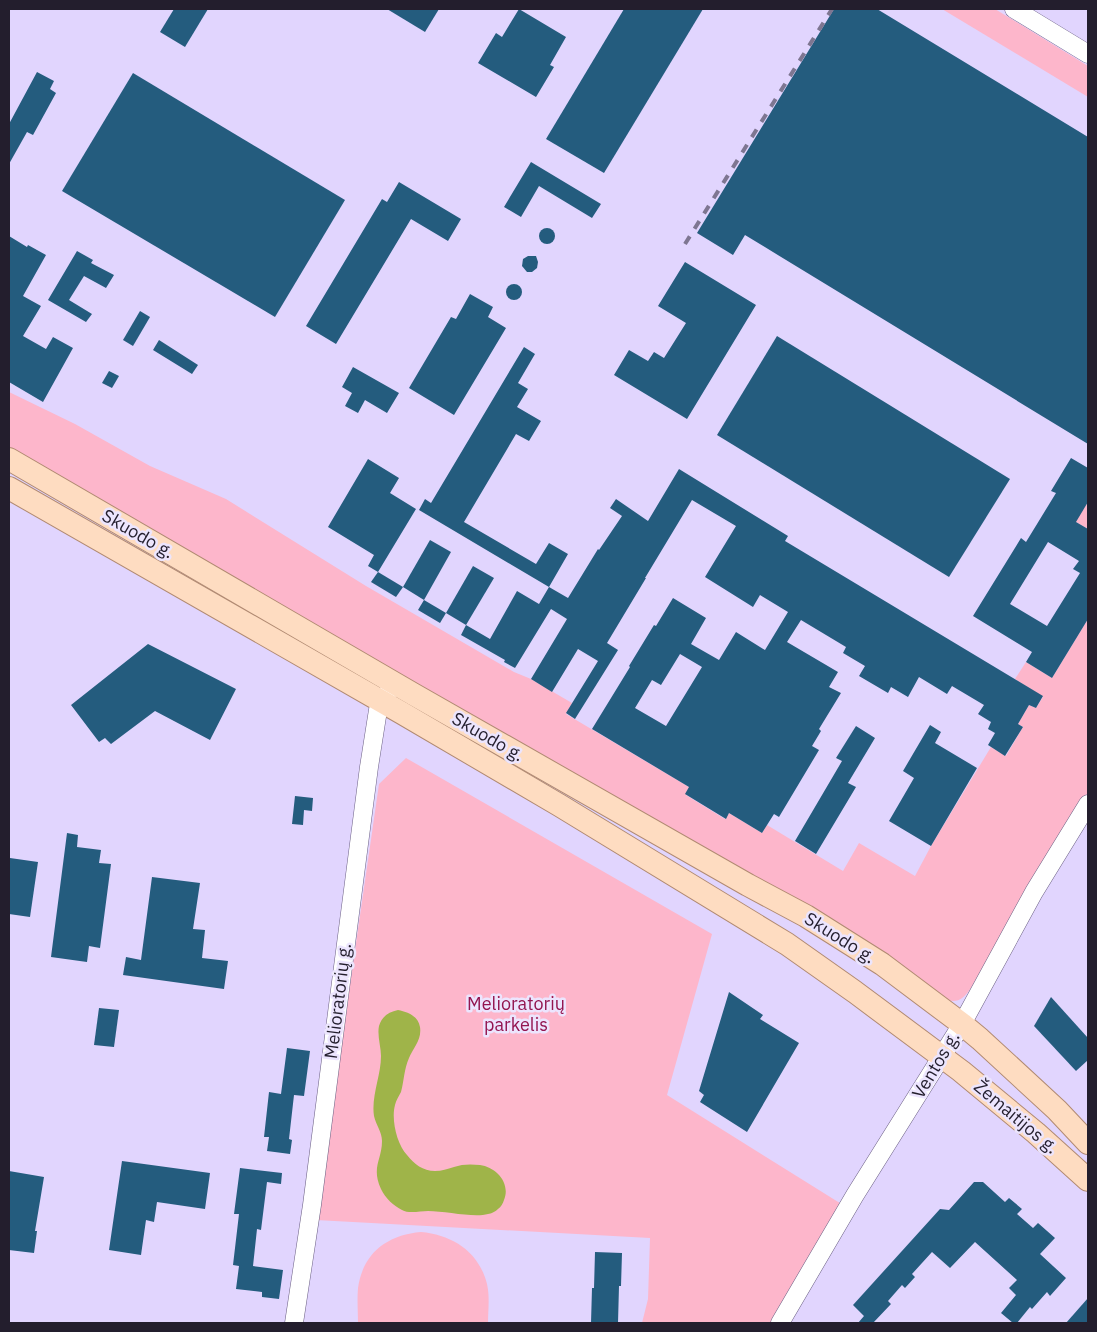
<svg xmlns="http://www.w3.org/2000/svg" width="1097" height="1332" viewBox="0 0 1097 1332" font-family="'IBM Plex Sans',sans-serif">
<style>
.green{fill:#fdb6cb}
.water{fill:#9fb449}
.building{fill:#245c7e;fill-rule:evenodd}
.lines{fill:none;stroke-linecap:round;stroke-linejoin:round}
.minor-casing{stroke:#6a5f83;stroke-width:19}
.major-casing{stroke:#b18a72;stroke-width:24}
.minor{stroke:#fff;stroke-width:18}
.major{stroke:#fedcc1;stroke-width:22}
.rail{stroke:#7e7691;stroke-width:4;stroke-dasharray:9 9;stroke-linecap:butt}
.labels{text-anchor:middle;stroke-width:5;stroke-linejoin:round;paint-order:stroke}
.street-label{font-size:18px;fill:#231e2d;stroke:#ece5fe}
.park-label{font-size:18px;fill:#931550;stroke:#ece5fe}
</style>
<rect width="100%" height="100%" fill="#e1d5fe"/>
<g class="green">
<path d="M942,9h53l93,57v31z"/>
<path d="M9,392l66,32 75,42 76,33 140,87 148,86 17,7 41,24 -6,11 123,73 -3,8 39,24 4,-6 33,20 5,-8 76,46 16,-28 56,33 16,-30 60,-99 15,9 17,-29 -5,-3 11,-19 7,3 7,-11 -28,-18 11,-17 26,16 36,-59v173l-117,196c-9,13 -15,16 -30,10l-932,-550z"/>
<path d="M1088,502v27l-24,-14 7,-12 12,7z"/>
<path d="M406,758l306,176 -45,161 176,110 -70,118h-131l6,-24 2,-61 -334,-18 63,-436z"/>
<path d="M421,1232c32,3 58,20 66,52 3,13 1,27 1,39h-130c0,-11 -1,-23 0,-35 5,-35 29,-53 63,-56z"/>
</g>
<path class="water" d="M398,1010c10,2 20,6 22,17 2,13 -7,21 -11,31 -5,11 -5,23 -8,34 -2,4 -5,8 -6,13 -4,15 2,39 12,50 7,9 16,16 28,16 7,0 12,-2 19,-4 8,-3 17,-3 26,-2 16,2 31,18 24,35 -1,3 -3,7 -6,9 -2,2 -7,5 -10,5 -14,4 -43,-3 -60,-3 -8,0 -19,3 -26,-1 -8,-4 -17,-12 -21,-21 -10,-22 1,-29 1,-48 0,-9 -6,-16 -8,-25 -3,-20 7,-40 7,-60 0,-9 -4,-21 -2,-30 3,-10 10,-14 19,-16z"/>
<g class="building">
<path d="M174,9h34l-23,38 -25,-15z"/>
<path d="M387,9h52l-14,23z"/>
<path d="M519,9l47,28 -16,28 4,2 -18,30 -58,-34 18,-30 6,4z"/>
<path d="M624,9h79l-99,164 -58,-34z"/>
<path d="M834,9h43l211,128v307l-343,-209 -12,20 -36,-22z"/>
<path d="M37,72l17,9 -4,8 6,4 -23,42 -6,-3 -18,32v-40z"/>
<path d="M133,73l212,127 -70,117 -213,-126z"/>
<path d="M531,162l70,42 -9,14 -53,-32 -18,31 -17,-10z"/>
<path d="M399,182l62,37 -13,22 -37,-22 -75,125 -30,-18 76,-127 5,3z"/>
<circle cx="547" cy="236" r="8"/>
<path d="M9,236l18,11 1,-2 18,10 -23,41 18,10 -18,30 23,13 7,-12 20,11 -30,54 -34,-20z"/>
<path d="M77,251l16,9 -2,3 23,12 -8,13 -22,-12 -15,24 23,14 -6,8 -38,-22z"/>
<path d="M528,256h8l2,6 -1,6 -5,4h-5l-5,-6 1,-7z"/>
<path d="M685,262l71,43 -69,114 -73,-44 15,-25 19,11 6,-9 10,6 22,-35 -28,-17z"/>
<circle cx="514" cy="292" r="8"/>
<path d="M470,294l23,13 -5,10 18,11 -52,87 -45,-27 42,-71 5,2z"/>
<path d="M140,311l10,6 -17,29 -10,-6z"/>
<path d="M777,336l233,143 -61,98 -232,-142z"/>
<path d="M159,340l39,25 -6,9 -39,-24z"/>
<path d="M524,347l11,7 -17,29 10,6 -11,18 24,14 -12,20 -13,-7 -52,88 72,42 13,-21 19,11 -19,33 -130,-77 6,-11 6,4z"/>
<path d="M353,367l46,26 -12,20 -22,-13 -7,13 -13,-7 7,-13 -10,-6z"/>
<path d="M109,371l10,5 -7,12 -10,-5z"/>
<path d="M1071,458l17,10v34l-12,20 12,7v90l-36,59 -26,-16 6,-10 -59,-36 48,-78 5,4 30,-49 -5,-2zM1048,542l31,19 -6,8 7,4 -33,53 -37,-22z"/>
<path d="M368,459l31,19 -9,15 26,16 -38,63 -10,-6 6,-11 -46,-28z"/>
<path d="M679,469l109,67 -3,5 258,155 -7,12 -7,-3 -11,19 5,3 -18,29 -17,-11 7,-12 -7,-4 3,-7 -13,-8 6,-9 -32,-19 -5,8 -28,-17 -11,20 -17,-10 -3,6 -29,-17 6,-10 -22,-13 3,-6 -45,-27 -14,22 51,30 -9,15 12,6 -22,36 2,2 -9,15 7,4 -40,67 -5,-3 -12,19 -33,-20 -3,6 -41,-25 4,-7 -97,-58 38,-62 -1,-1 25,-41 2,1 17,-28 33,20 -15,26 28,16 17,-28 29,18 23,-38 -28,-17 -7,12 -48,-30 31,-51 -44,-26 -47,78h1l-39,65 11,7 -43,69 -9,-6 32,-52 -20,-12 -26,43 -21,-13 36,-60 -16,-10 -36,59 -11,-6 1,-2 -44,-25 5,-10 24,14 27,-48 22,13 10,-17 19,11 30,-49 1,1 23,-34 -12,-8 6,-9 32,22zM680,654l22,13 -36,59 -31,-18 17,-28 9,5z"/>
<path d="M430,540l21,12 -27,48 -21,-13z"/>
<path d="M473,566l21,12 -28,47 -20,-12z"/>
<path d="M378,572l25,15 -7,10 -25,-15z"/>
<path d="M424,600l22,13 -6,10 -22,-13z"/>
<path d="M148,644l88,45 -26,51 -55,-29 -44,33 -6,-6 -6,4 -28,-37z"/>
<path d="M930,725l11,7 -6,11 42,25 -46,78 -42,-25 25,-43 -11,-7z"/>
<path d="M856,726l19,12 -27,45 8,4 -40,67 -21,-13 47,-80 -6,-3z"/>
<path d="M295,796l18,2 -1,13 -8,-1 -1,15 -11,-1z"/>
<path d="M67,833l11,2 -1,12 24,3 -2,13 12,1 -11,84 -11,-2 -2,16 -36,-5z"/>
<path d="M10,858l28,4 -8,55 -21,-3z"/>
<path d="M152,877l48,6 -7,46 12,1 -3,28 26,3 -4,28 -101,-14 3,-18 15,3z"/>
<path d="M729,992l34,23 -3,4 39,24 -52,89 -47,-30 4,-7 -5,-4z"/>
<path d="M1051,997l37,41v22l-12,11 -42,-45z"/>
<path d="M99,1008l20,2 -5,37 -20,-2z"/>
<path d="M287,1048l23,3 -6,45 -10,-1 -5,44 3,1 -2,14 -23,-3 2,-14h-5l5,-45 12,2z"/>
<path d="M122,1161l88,12 -5,36 -48,-7 -3,20 -8,-2 -5,35 -32,-5z"/>
<path d="M240,1168l42,5 -1,11 -14,-2 -6,48 -4,-1 -4,37 30,4 -4,29 -17,-2v-5l-26,-3 3,-23 -6,-1 6,-51h-5z"/>
<path d="M9,1171l35,6 -9,54h2l-3,22 -25,-3z"/>
<path d="M974,1182h9l22,20 4,-4 13,11 -5,5 16,14 5,-5 17,15 -15,16 26,24 -16,18 -3,-4 -15,17 -2,-2 -13,16h-4l-12,-10 15,-18 -7,-7 8,-8 -42,-38 -25,26 -18,-16 -20,22 3,3 -10,11 -3,-3 -14,16 3,3 -18,19h-15l6,-7 -11,-11 87,-96 9,1z"/>
<path d="M595,1252l27,1 -1,33h-2l-1,37h-27l1,-35h2z"/>
<path d="M1088,1298v25h-22z"/>
</g>
<g class="lines">
<defs>
<g id="minor">
<path d="M1014,9l74,45"/>
<path d="M294,1323l18,-118 57,-438 9,-57 10,-18"/>
<path d="M780,1323l75,-128 107,-171 72,-132 54,-88"/>
</g>
<g id="major">
<path d="M9,459l404,235 335,191 58,31 76,48 80,60 18,15 77,71 31,33"/>
<path d="M9,488l393,225 157,92 228,139 68,48 106,79 75,62 52,47"/>
</g>
</defs>
<use href="#minor" class="minor-casing"/>
<use href="#major" class="major-casing"/>
<use href="#minor" class="minor"/>
<use href="#major" class="major"/>
<path class="rail" d="M685,244l147,-235"/>
</g>
<g class="labels">
<g class="street-label">
<text transform="translate(138 534) rotate(30)" y="6">Skuodo g.</text>
<text transform="translate(488 737) rotate(30)" y="6">Skuodo g.</text>
<text transform="translate(840 938) rotate(32)" y="6">Skuodo g.</text>
<text transform="translate(338 1001) rotate(-83)" y="6">Melioratorių g.</text>
<text transform="translate(936 1065) rotate(-59)" y="6">Ventos g.</text>
<text transform="translate(1016 1117) rotate(40)" y="6">Žemaitijos g.</text>
</g>
<g class="park-label">
<text x="516" y="1010">Melioratorių<tspan x="516" dy="21">parkelis</tspan></text>
</g>
</g>
<rect width="1097" height="1332" fill="none" stroke="#231e2d" stroke-width="20"/>
</svg>
